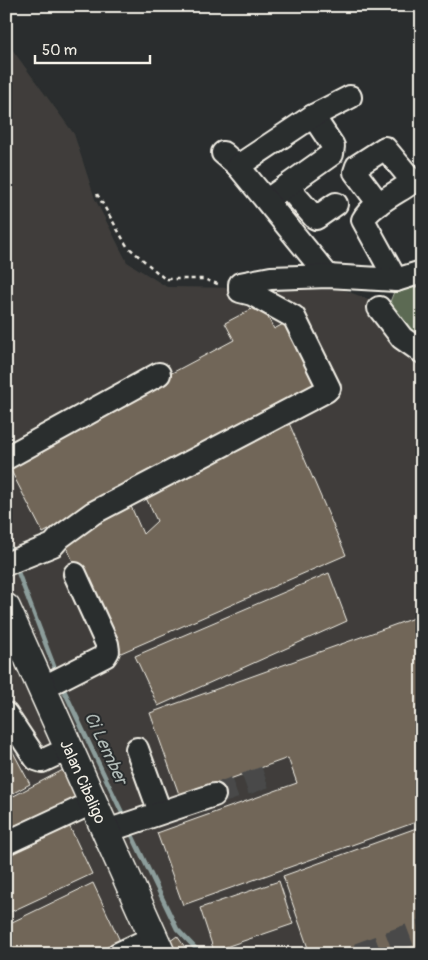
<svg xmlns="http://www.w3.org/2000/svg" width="428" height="960" viewBox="0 0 428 960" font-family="Pangolin,sans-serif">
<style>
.built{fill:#3f3e3b}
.green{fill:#5c6b53;stroke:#a8ae9e}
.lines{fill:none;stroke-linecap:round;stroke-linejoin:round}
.stream{stroke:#8c9d9b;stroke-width:4.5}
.building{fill:#716658;stroke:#f4f1e8}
.minor-tunnel{stroke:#484a4a;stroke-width:22;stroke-dasharray:22 11;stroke-linecap:butt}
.minor-casing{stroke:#f4f1e8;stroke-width:26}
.major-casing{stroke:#f4f1e8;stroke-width:31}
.path{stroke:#f4f1e8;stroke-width:2.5;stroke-dasharray:4 4;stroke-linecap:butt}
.minor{stroke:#2a2d2e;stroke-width:22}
.major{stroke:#2a2d2e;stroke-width:28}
.labels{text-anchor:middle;stroke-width:4;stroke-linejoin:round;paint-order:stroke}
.street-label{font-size:16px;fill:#f4f1e8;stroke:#2a2d2e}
.water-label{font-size:18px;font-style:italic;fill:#afb9b5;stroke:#2a2d2e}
</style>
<rect width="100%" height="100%" fill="#2a2d2e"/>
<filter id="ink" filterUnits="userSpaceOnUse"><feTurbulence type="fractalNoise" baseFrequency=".02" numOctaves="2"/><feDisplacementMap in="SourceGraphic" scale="10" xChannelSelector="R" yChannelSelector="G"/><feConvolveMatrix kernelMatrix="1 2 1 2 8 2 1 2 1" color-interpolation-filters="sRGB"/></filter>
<g filter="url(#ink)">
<path class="built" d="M6,41l68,93 21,65 32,63 40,25 80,1 74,-7 67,26 34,41v606h-416z"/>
<path class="green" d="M422,277v71l-34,-41 9,-23z"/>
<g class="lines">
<g class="stream">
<path d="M6,542l6,13"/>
<path d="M16,567l41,107"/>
<path d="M62,686l63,133"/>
<path d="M130,831l47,98 24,25"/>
</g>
</g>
<g class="building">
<path d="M261,304l13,25 17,-9 34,64 -282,149 -37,-72 228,-121 -9,-17z"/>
<path d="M286,416l60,139 -232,101 -50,-115 66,-37 13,30 14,-13 -11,-23z"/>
<path d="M329,573l18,48 -189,85 -23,-50z"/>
<path d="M422,615v205l-239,85 -26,-72 140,-50 -9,-25 -108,39 -30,-84z"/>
<path d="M6,739l24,45 -24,13z"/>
<path d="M63,770l16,35 -73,33v-38z"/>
<path d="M68,823l24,51 -86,40v-62z"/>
<path d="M422,826v128h-112l-27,-78z"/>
<path d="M279,881l14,43 -79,27 -14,-43z"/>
<path d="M93,883l27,58 -26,13h-88v-29z"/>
<path d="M177,936l13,18h-17l-7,-10z"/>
</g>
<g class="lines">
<g class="minor-tunnel">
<path d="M214,795l51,-18"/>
<path d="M358,954l64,-24"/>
</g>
<defs>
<g id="minor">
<path d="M223,153l15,13"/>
<path d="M287,186l27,31 2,1 20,-14"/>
<path d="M267,200l65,-46 1,-8 -20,-30"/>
<path d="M379,204l-24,-32 2,-6 28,-18 25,30 1,3 -3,4c-12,8 -38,21 -45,35l33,60"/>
<path d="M328,276l-90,-110 75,-50 37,-19"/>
<path d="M379,308l23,30 20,14"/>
<path d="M6,458l153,-84"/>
<path d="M6,564l47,-19 7,-8 33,-24 233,-122 3,-3 -35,-71 -42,-23 -12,-3v-7l31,-6 57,-2 68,4 26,-8"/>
<path d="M42,688l63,-32 3,-5 -1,-7 -32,-70"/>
<path d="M6,714l30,45 6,2 28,-13"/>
<path d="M137,749l23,63"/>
<path d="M107,831l107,-36"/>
<path d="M6,843l88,-41"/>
<path d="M118,954l36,-17"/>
</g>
<g id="major">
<path id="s1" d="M6,608l155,346"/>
</g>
</defs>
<use href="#minor" class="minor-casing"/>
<use href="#major" class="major-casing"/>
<path class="path" d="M97,194l30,52 38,33h38l18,6"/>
<use href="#minor" class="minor"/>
<use href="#major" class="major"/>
</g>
</g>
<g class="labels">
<g class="street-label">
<text dy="6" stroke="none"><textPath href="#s1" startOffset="190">Jalan Cibaligo</textPath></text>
</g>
<g class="water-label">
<text transform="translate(106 748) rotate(65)" y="6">Ci Lember</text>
</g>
</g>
<rect width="428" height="960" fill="none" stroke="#2a2d2e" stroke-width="25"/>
<rect x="12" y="12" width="403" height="935" fill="none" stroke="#f4f1e8" stroke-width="2" filter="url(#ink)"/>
<path d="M35 55v8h115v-8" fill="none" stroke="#f4f1e8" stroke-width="2.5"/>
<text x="42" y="55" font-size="15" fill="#f4f1e8" stroke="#2a2d2e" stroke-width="4" paint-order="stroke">50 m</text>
</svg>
